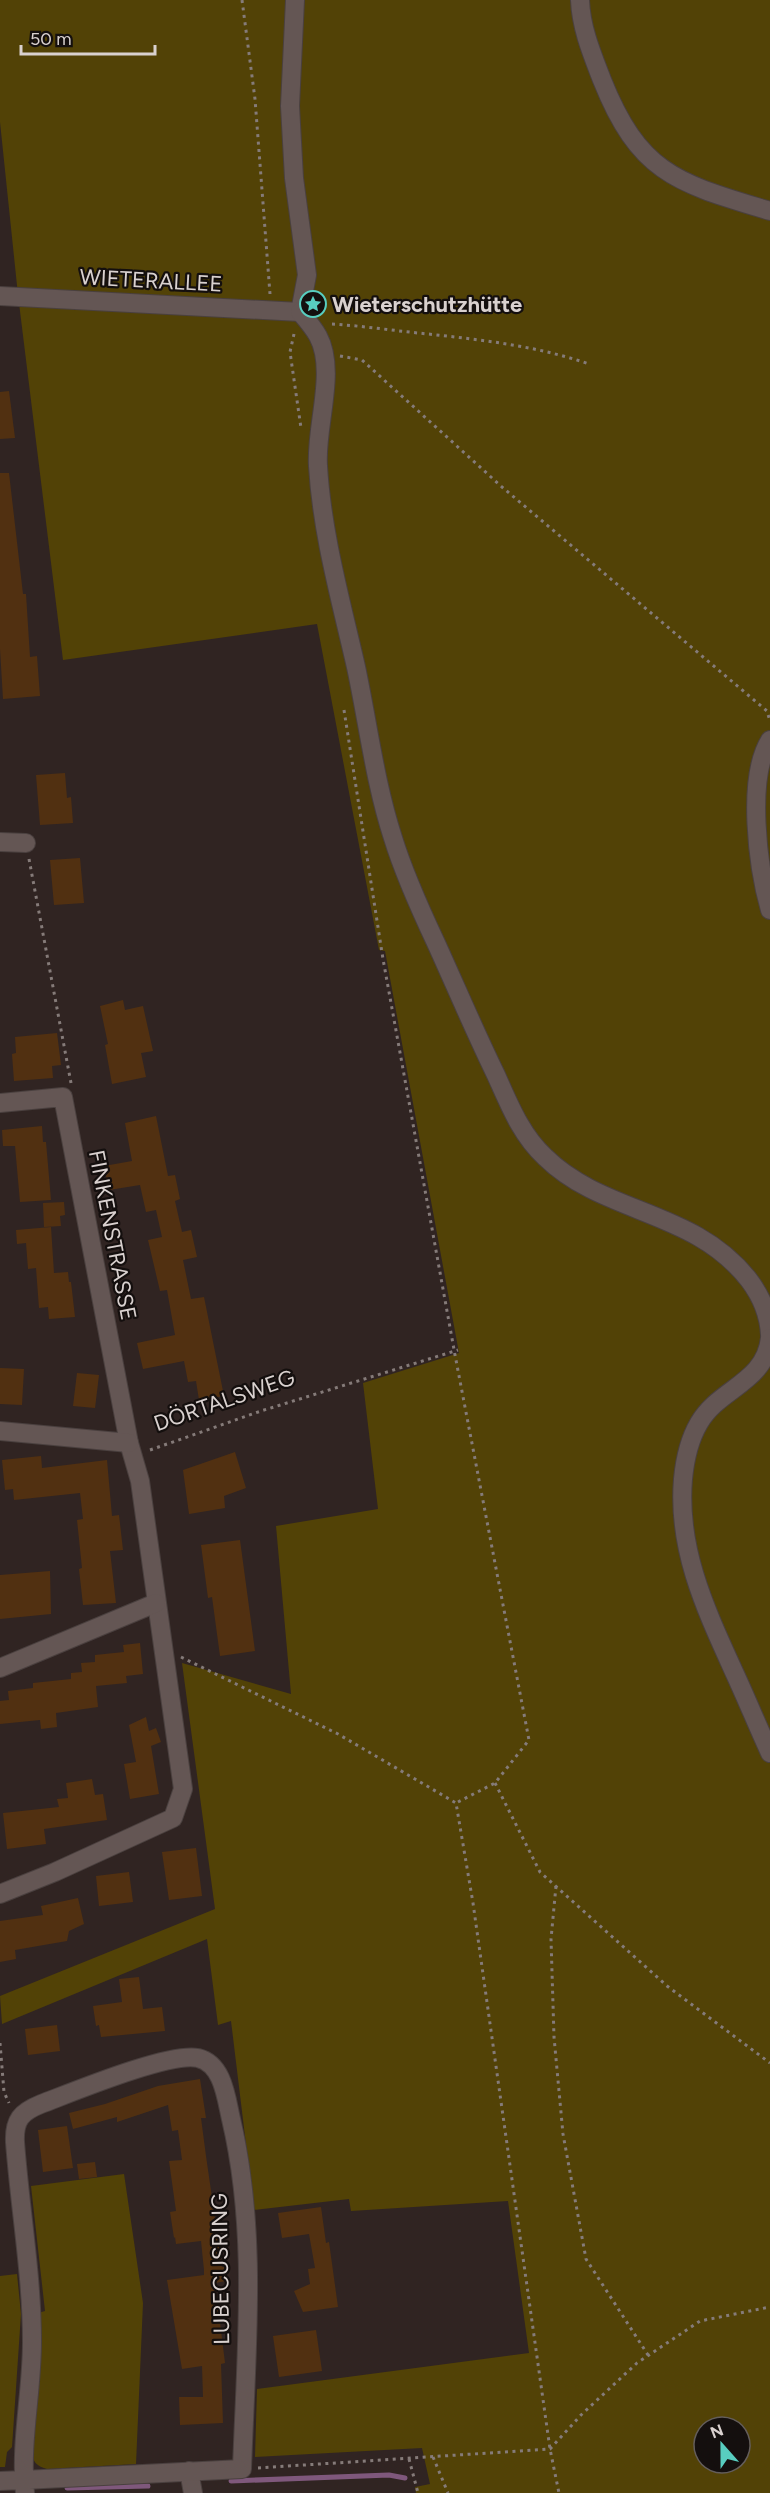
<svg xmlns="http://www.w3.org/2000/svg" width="770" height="2493" viewBox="0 0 770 2493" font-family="Figtree,sans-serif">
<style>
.green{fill:#524206;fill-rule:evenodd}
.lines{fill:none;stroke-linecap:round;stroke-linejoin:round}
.stream{stroke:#7f587c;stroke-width:5}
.building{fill:#513011}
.street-casing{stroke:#4a403f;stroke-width:20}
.path{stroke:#857b79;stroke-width:3;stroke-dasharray:3 4.5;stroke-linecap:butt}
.street{stroke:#645654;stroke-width:18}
.labels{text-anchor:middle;stroke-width:4.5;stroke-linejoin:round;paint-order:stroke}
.street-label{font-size:22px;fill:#d9d1cf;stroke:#140f0e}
.poi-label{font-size:22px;font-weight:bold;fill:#d9d1cf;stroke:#140f0e;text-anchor:start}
</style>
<rect width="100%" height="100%" fill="#302422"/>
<g class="green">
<path d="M0,0h770v2493h-354l-1,-6 15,-3 -8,-36 -167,9 2,-68 272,-36 -21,-152 -157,10 -2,-12 -95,11 -23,-189 -13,4 -11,-86 -205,85 -2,-28 215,-87 -33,-246 109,31 -15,-168 102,-17 -15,-126 96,-30 -74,-402 -6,-1 -62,-326 -254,36 -45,-365 -18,-173zM704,2427h36v36h-36z"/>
<path d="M124,2174l19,129 -7,161 -89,5c-11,-3 -14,-7 -16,-19l7,-137 7,-2 -14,-125z"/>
<path d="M17,2274l4,40 -9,133 -5,5 -2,15h-5v-191z"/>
</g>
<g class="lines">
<g class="stream">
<path d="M231,2481l158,-6 16,3"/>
<path d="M67,2488l81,-2"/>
</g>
</g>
<g class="building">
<path d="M9,391l6,47 -15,1v-47z"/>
<path d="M0,473h9l14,121h3l4,63 7,-1 3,40 -37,3 -3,-50z"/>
<path d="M65,773l2,25 4,-1 2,26 -33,2 -4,-50z"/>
<path d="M80,858l4,45 -30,2 -4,-45z"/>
<path d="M123,1000l2,10 18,-4 10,45 -12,2 5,24 -34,7 -7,-39 3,-1 -8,-38z"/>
<path d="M57,1033l4,32 -9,1 1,12 -39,3 -2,-27 4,-1 -1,-16z"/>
<path d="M156,1116l12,60 7,-1 5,24 -5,2 7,31 9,-2 6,27 -14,3 8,39 13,-2 20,99 -25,4 -3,-19 -8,1 -4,-21 -41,8 -6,-26 38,-8 -8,-45 -7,1 -12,-51 14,-3 -6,-27 -10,2 -6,-27 -31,5 -5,-24 28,-5 -7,-38z"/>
<path d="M42,1126l1,16h3l5,58 -31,2 -5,-56h-12l-1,-16z"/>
<path d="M64,1202l1,13 -5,1 1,10 -17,1 -1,-24z"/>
<path d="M51,1227l3,46 14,-1 1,10h2l4,35 -26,2 -1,-12 -9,1 -3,-40 -8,1 -2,-26 -9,1 -1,-14z"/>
<path d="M0,1368l24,1 -2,36 -22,-1z"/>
<path d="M77,1373l22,2 -4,33 -22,-2z"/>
<path d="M235,1452l11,36 -22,8 1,12 -36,6 -6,-44z"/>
<path d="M41,1456l1,12 65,-8 5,56 7,-1 4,35 -13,1 6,52 -33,2 -4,-36 3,-1 -5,-48 6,-1 -3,-26 -66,7 -1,-11 -8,1 -3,-30z"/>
<path d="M240,1540l15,111 -35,5 -8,-59 -4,1 -7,-53z"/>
<path d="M50,1571l1,43 -51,5v-44z"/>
<path d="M140,1643l3,31 -17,2 1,7 -31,3 2,21 -42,6 1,14 -16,2 -1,-9 -40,4v-23l9,-1 -1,-9 25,-3v-5l38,-4v-6l11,-1 -1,-9 14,-1v-7l29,-3 -1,-7z"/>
<path d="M146,1717l3,14 7,-3 5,14 -10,4 8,48 -29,5 -6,-35 12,-2 -7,-37z"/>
<path d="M92,1779l3,16 8,-1 4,26 -63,9 2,15 -39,5 -4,-36 56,-6 -2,-8 11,-1 -2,-15z"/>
<path d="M196,1848l6,48 -33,4 -7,-48z"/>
<path d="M129,1872l4,30 -34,4 -3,-30z"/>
<path d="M78,1898l6,26 -15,7 -2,10 -52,9 1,9 -16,3v-41l43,-6 -2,-9z"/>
<path d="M139,1977l4,32 19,-2 3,24 -64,6 -2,-12 -3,1 -3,-20 29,-4 -3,-23z"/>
<path d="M57,2025l3,26 -32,4 -3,-26z"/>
<path d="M200,2079l6,39h-5l5,38 16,111h2l2,14 -11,2 10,80 -4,1 2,59 -43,2 -1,-28h24l-1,-31 -20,3 -15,-89 37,-5v-5l-3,-29 -25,3 -1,-7 -1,1 -4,-26 6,-1 -7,-50 13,-1 -4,-30 -6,1 -4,-26 -51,17v-5l-44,12 -4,-16 36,-9 53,-18z"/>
<path d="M67,2126l6,42 -30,4 -5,-42z"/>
<path d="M95,2162l2,15 -18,2 -2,-15z"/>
<path d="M321,2207l5,36 3,-1 9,65 -35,5 -9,-21 16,-7 -2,-15 7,-1 -6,-34 -27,4 -4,-25z"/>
<path d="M316,2330l6,41 -43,6 -6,-41z"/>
</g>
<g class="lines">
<defs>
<g id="street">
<path d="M295,0l-5,106 4,72 13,97 -7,37"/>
<path d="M580,0c1,28 12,54 22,80 38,95 76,103 168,131"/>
<path d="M0,296l300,16"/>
<path d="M300,312c6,7 13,15 18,24 19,35 -3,91 0,130 4,68 23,135 38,201 12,56 19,116 37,171 11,36 27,71 43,105 20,44 39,89 60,132 13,29 25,60 49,82 59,58 149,52 204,123 12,16 20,34 21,55"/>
<path d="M770,740c-24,38 -12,128 0,170"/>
<path d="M0,842l26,1"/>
<path d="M0,1103l63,-6 66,346 11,38 43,308 -10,29 -118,54 -55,22"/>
<path d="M770,1338c-5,45 -51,50 -71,85 -10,17 -14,35 -16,56 -6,71 23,131 52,195 12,26 23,53 35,79"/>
<path d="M0,1431l129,12"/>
<path d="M0,1668l156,-65"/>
<path d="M189,2471l4,22"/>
<path d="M0,2481l24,-1 218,-11c4,-117 16,-236 -11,-350 -5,-22 -8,-55 -33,-61 -29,-6 -125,34 -157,46 -20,8 -27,16 -26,38 5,67 17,133 17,200 0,51 -12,100 -7,151"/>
</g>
</defs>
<use href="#street" class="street-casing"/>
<g class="path">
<path d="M242,0l13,99 15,195"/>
<path d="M332,324c32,2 64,7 96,10 55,6 109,12 161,30"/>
<path d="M294,334l-4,18 11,76"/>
<path d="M340,356l22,4 140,127 265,224 3,10"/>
<path d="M344,710l39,249 72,396 74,385 -34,43 -39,20"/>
<path d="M29,859l42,224"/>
<path d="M150,1450l111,-39 197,-61"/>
<path d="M181,1657l157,77 118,69 17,100 77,546 9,44"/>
<path d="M495,1783l45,89 127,114 103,77"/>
<path d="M556,1886l-5,53 3,98 9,97 23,125 62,96"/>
<path d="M0,2043l4,49 5,11"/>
<path d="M433,2457l15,36"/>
<path d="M409,2459l9,34"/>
<path d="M258,2468l292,-19 31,-34 56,-52 63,-42 70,-14"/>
</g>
<use href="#street" class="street"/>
</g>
<defs>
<symbol id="sight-ring" viewBox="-11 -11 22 22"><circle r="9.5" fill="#140f0e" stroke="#58cec0" stroke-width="1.5"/><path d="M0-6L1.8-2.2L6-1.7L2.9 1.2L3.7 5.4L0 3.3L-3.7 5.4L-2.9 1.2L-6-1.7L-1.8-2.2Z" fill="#58cec0"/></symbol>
</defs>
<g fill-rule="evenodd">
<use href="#sight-ring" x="298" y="289" width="30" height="30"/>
</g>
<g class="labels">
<g class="street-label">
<text transform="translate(151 280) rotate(3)" y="8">WIETERALLEE</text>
<text transform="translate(113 1235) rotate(79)" y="8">FINKENSTRASSE</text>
<text transform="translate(224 1400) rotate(-19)" y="8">DÖRTALSWEG</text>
<text transform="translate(220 2269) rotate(-91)" y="8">LUBECUSRING</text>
</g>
<g class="poi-label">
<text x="332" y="312">Wieterschutzhütte</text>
</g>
</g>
<g transform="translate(722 2445) rotate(339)"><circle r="28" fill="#140f0e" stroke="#635d5b" stroke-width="1.5"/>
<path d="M0-4.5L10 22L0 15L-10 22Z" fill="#58cec0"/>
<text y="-9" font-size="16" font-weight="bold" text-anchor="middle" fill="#d9d1cf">N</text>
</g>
<path d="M21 45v9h134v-9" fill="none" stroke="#d9d1cf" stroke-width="3"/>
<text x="30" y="45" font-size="18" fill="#d9d1cf" stroke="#140f0e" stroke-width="4.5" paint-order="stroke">50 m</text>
</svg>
